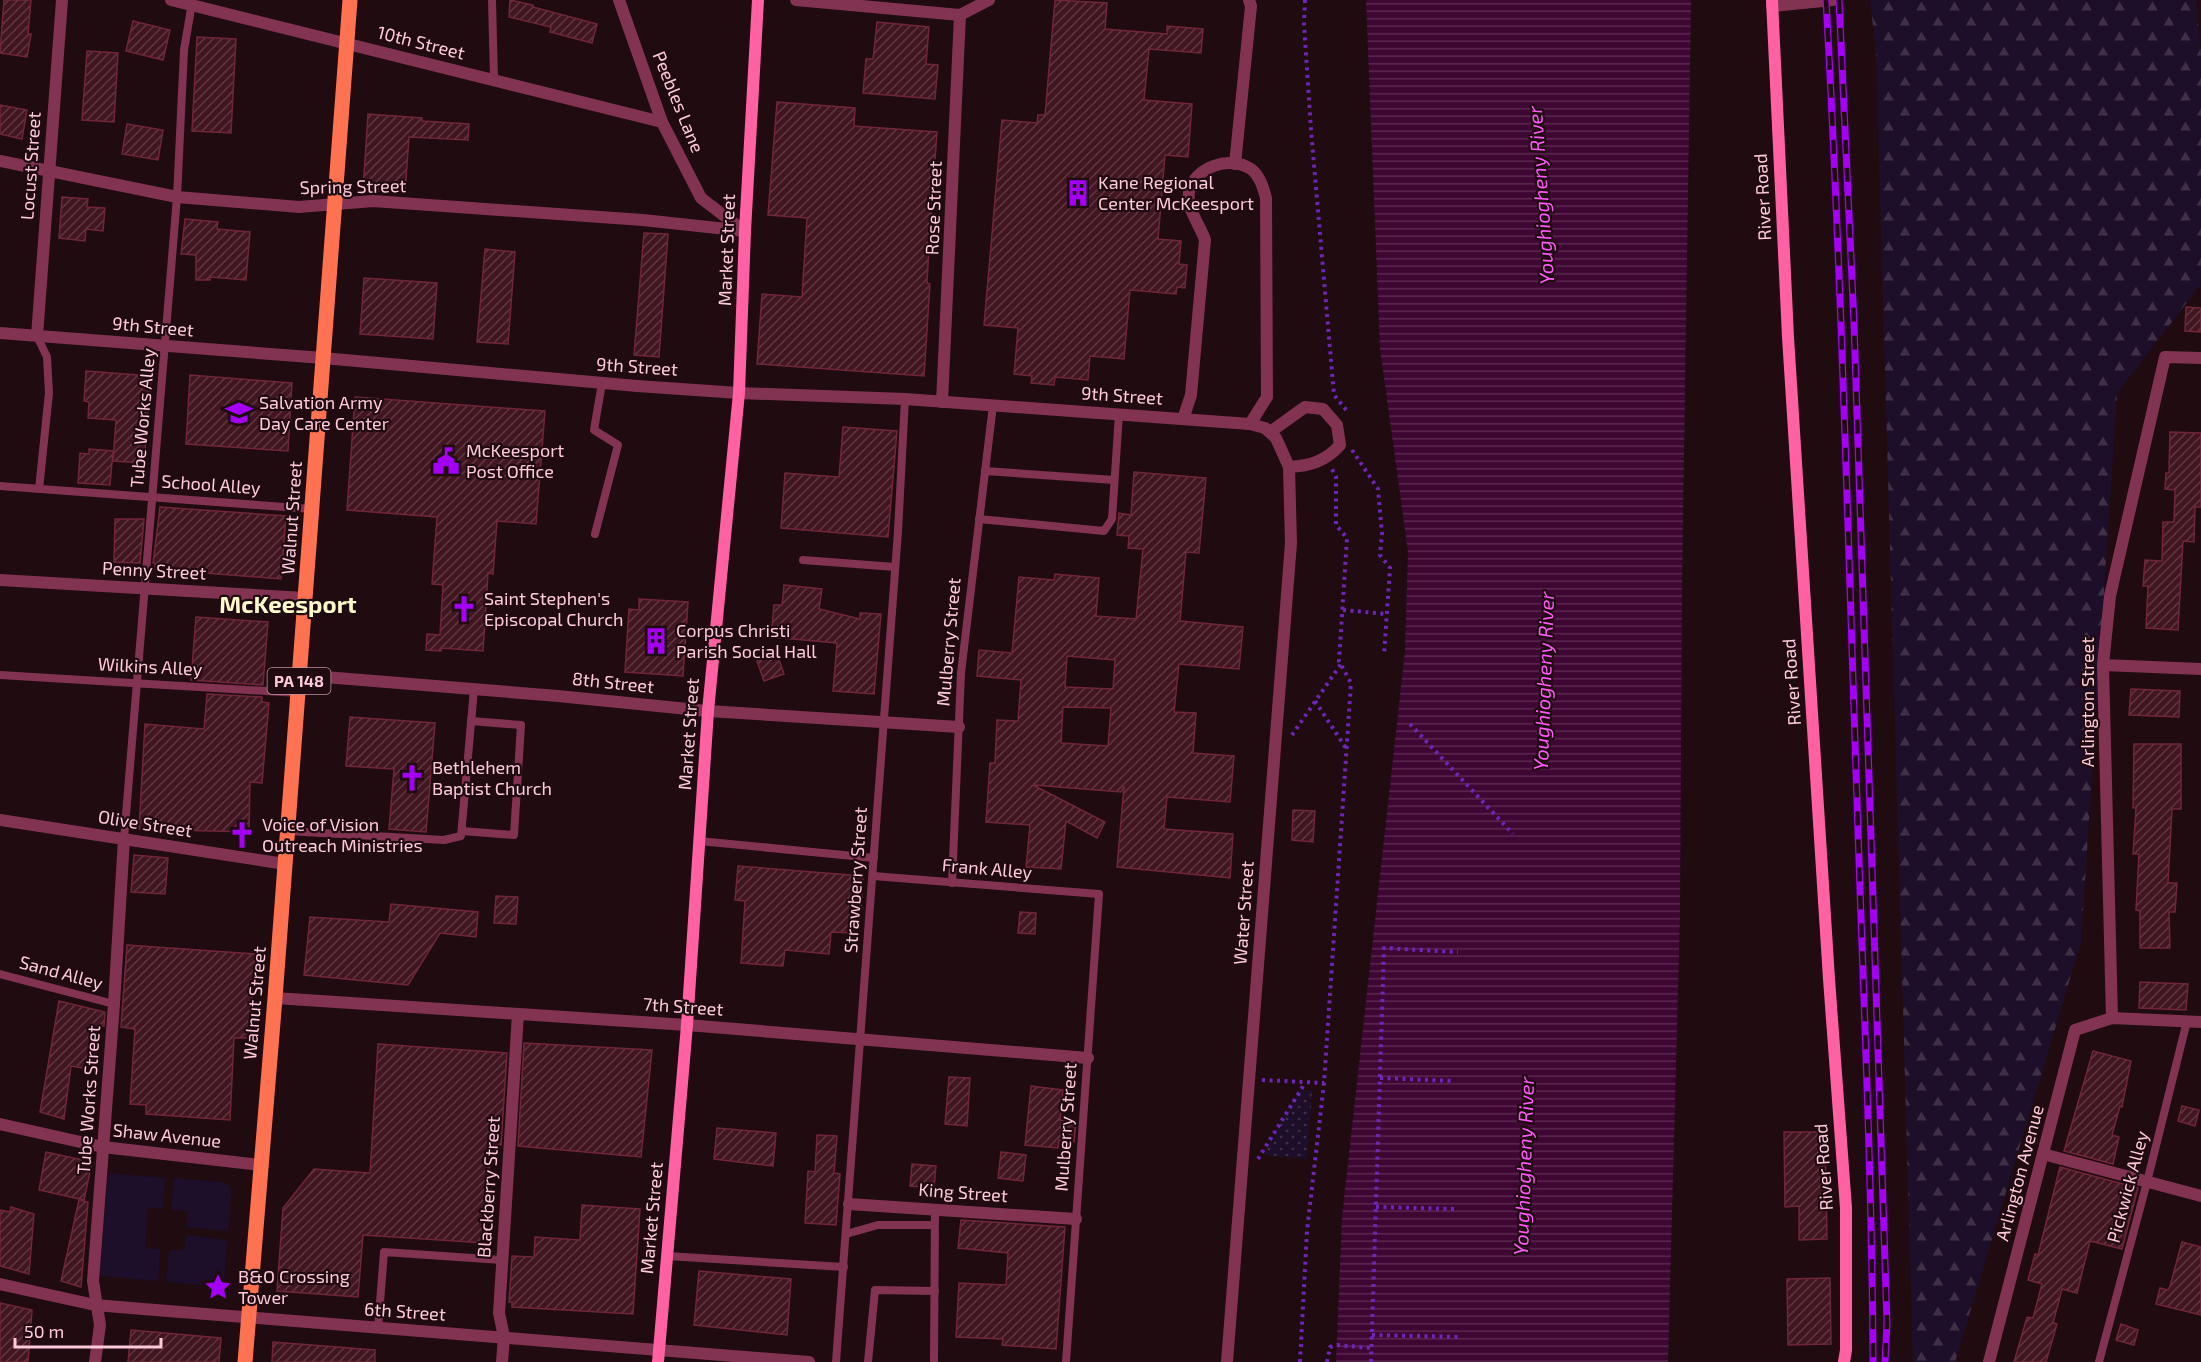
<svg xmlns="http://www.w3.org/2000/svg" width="2201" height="1362" viewBox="0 0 2201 1362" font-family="'Exo 2',sans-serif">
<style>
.green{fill:#1d0e2a}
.forest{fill:url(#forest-firs)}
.park{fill:url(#park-dots)}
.water{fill:url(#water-rules)}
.building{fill:url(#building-hatch);stroke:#702638;stroke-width:1.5;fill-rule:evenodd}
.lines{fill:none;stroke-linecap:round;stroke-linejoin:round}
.path{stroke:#6f25b8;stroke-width:4;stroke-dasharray:3 4.5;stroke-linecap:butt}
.lane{stroke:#823352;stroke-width:8}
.street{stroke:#823352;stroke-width:12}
.secondary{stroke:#ff61a2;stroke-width:12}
.primary{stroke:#ff7251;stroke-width:15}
.rail-casing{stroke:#a300f5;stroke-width:7}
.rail{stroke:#200b11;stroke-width:4.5;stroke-dasharray:14;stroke-linecap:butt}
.labels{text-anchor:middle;stroke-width:4.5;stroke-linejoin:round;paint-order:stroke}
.shield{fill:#200b11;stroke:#bc919e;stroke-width:1.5}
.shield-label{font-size:16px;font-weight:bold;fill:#ffcadb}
.street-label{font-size:18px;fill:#ffcadb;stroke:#200b11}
.poi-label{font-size:18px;fill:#ffcadb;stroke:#200b11;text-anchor:start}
.water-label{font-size:20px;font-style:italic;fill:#ff58fa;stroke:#200b11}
.district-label{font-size:24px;font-weight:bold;fill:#fffbcc;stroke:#200b11}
</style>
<defs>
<pattern id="forest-firs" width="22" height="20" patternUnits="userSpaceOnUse" patternTransform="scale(1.5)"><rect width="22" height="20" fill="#1d0e2a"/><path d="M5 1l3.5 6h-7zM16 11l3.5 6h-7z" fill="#3f3048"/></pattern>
<pattern id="park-dots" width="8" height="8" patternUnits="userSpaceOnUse" patternTransform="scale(1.5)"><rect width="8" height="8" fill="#1d0e2a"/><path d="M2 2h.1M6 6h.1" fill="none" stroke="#3f3048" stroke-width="1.8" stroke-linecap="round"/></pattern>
<pattern id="water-rules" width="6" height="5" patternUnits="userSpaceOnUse" patternTransform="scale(1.5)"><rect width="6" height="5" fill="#3e0633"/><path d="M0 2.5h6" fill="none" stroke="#5b2950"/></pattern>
<pattern id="building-hatch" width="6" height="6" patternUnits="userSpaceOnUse" patternTransform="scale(1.5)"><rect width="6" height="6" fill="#421620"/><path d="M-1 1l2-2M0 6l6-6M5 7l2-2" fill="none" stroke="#5e3740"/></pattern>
</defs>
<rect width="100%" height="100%" fill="#200b11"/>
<g class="green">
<path d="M108,1173l57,5 -2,30h-15l-3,40 15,1 -2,32 -58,-5z"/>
<path d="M174,1178l48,4 7,3 2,6 -3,40 -42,-4 2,-16 -17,-1z"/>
<path d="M186,1235l41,5 -3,47 -58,-5 3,-32 15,1z"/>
</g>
<path class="forest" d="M1870,0h326l5,54v230l-84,109 -36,549 -126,420h-42l-37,-1309z"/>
<path class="park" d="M1299,1090l13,1 -5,68 -42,-4v-6z"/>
<path class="water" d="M1366,0h325l-9,583 -2,333 -12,446h-332l6,-145 63,-566 3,-99 -28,-204z"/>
<g class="building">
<path d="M4,0h27l-3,34h3l-4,23 -27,-4z"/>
<path d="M510,0l23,5v2l64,17 -5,19 -42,-11 1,-5 -42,-10z"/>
<path d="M1055,0l52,3 -2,26 62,5v-8l36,3 -2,24 -52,-4 -5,51 48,4 -4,53 -23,-2 -7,84 23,2 -2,23 8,1 -2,23 -8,-1 -1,7 -46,-4 -6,69 -34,-3 -2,24 -33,-3 -1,8 -23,-2 1,-7 -18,-2 4,-46 -34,-3 18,-205 35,3 1,-8h7z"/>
<path d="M133,21l37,9 -7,30 -37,-9z"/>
<path d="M877,22l52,5 -3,37 12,1 -3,34 -72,-6 3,-34h7z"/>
<path d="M197,37l39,2 -5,94 -39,-2z"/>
<path d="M87,51l31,2 -4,69 -32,-2z"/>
<path d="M777,102l78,6 -1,18 83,6 -7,97 -3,54 3,1 -6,92 -167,-12 5,-70 40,3 5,-79 -39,-3z"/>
<path d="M0,105l27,5 -5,29 -22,-5z"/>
<path d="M368,114l54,4v3l47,3 -1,16 -59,-3 -4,56 -42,-3z"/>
<path d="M127,124l36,6 -5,30 -36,-6z"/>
<path d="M62,197l26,2 -1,8 18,1 -2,23 -17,-2 -1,12 -26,-3z"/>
<path d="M185,219l33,3 -1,7 33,3 -4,48 -36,-3v3h-14v-25l-15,-1z"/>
<path d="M644,233l24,1 -9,123 -25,-2z"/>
<path d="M485,249l30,3 -7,92 -31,-2z"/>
<path d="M364,278l73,5 -4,56 -73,-5z"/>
<path d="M2186,307l15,1v24l-16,-1z"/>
<path d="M86,371l65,5 -7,87 -31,-2 3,-41 -28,-2 1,-16 -5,-1z"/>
<path d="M190,375l102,8 -4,68 -102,-7z"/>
<path d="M355,397l190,14 -9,113 -39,-3 -4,53 -5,-1 -5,78 -42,-3v3l-15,-1 1,-16 13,1 3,-50 -11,-1 5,-67 -90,-7z"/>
<path d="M843,427l54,4 -9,106 -107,-9 4,-55 54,4z"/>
<path d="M2170,432l31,1v74h-6l-1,35 -11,-1 -5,89 -32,-2 2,-42h-5l2,-26 17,1 1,-39h11l1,-32 -10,-1 1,-16h3z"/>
<path d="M89,449l24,2 -3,34 -32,-2 2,-30 9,1z"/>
<path d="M1134,472l72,6 -7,75 -13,-1 -6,69 63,6 -4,42 -60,-5 -5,48 22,1 -3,40 41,3 -4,46 -63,-5 -3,32 69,5 -3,44 -113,-11 7,-81 -3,6 -88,-7 72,37 -8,16 -31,-17 -5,48 -35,-2 4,-42 -44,-3 4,-59h5l2,-43 21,1 3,-41 -44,-4 2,-26 33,3 7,-76 35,3 1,-6 44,4 -3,38 40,3 7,-70 -15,-1 1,-12 -12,-1 2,-22 12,2zM1067,656l48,4 -2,29 -48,-2zM1063,707l48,1 -3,38 -47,-3z"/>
<path d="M160,507l126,9 -5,63 -126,-10v-6h-2z"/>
<path d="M115,519h29l-4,44 -26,-1z"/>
<path d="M784,585l38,4 -3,20 41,10v-6l21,1 -7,80 -41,-3 4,-48 -66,-6 3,-32h8z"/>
<path d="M639,599l49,3 -5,74 -58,-4 4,-63 10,1z"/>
<path d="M196,617l72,5 -5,63 -72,-5z"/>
<path d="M777,654l7,20 -20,7 -7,-20z"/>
<path d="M2131,689l49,2 -1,26 -50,-2z"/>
<path d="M207,694l55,3v5l7,1 -7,80 -12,-1 -1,50 -110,-3 6,-105 59,5z"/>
<path d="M350,717l85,6 -9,109 -37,-3 5,-60 -48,-3z"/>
<path d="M2134,744h47v65h-9l-4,74h9l-2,29h-6l1,36h-30v-37l-4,-1 3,-56h-6l3,-46h-3z"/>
<path d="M1293,810l22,1 -2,31 -21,-2z"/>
<path d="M134,855l34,3 -3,36 -34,-2z"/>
<path d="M738,866l125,10 -2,33 -6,-1 -2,25 -22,-1 -2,22 -44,-4 -2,16 -42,-3 4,-62 -10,-1z"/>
<path d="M496,896l22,1 -2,27 -22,-1z"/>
<path d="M391,904l87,8 -2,25 -36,-4 -32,52 -104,-10 6,-58 79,5z"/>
<path d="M1020,912l16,1 -1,21 -17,-1z"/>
<path d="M127,945l128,9 -6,84h-15l-4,82 -84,-6v-9l-16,-1 5,-75 -14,-2z"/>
<path d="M2140,982l48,2 -2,26 -47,-2z"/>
<path d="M59,1001l46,11 -1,14 -6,-1 -3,45 -24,-4 -7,53 -24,-7z"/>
<path d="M524,1043l128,7 -11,107 -123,-11z"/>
<path d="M378,1044l129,9 -6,92 -10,-1 -6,99 -122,-8 -5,62 -81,-6 6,-83 31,-39 56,4z"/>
<path d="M2093,1051l38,10 -9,46 -2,-1 -8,29 7,2 -6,27 -49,-13z"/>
<path d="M949,1077l21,1 -3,48 -22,-2z"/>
<path d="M1031,1086l32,4 -3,30 16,1 -2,21 -15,-2 -1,8 -33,-3z"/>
<path d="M2182,1106l17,4 -4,16 -17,-5z"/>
<path d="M717,1128l59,5 -3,33 -59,-7z"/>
<path d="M1784,1132h41l2,107 -28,1v-34l-14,1z"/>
<path d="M817,1135l20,1 -3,37 6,1 -4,51 -31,-2 3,-52 7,1z"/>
<path d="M46,1152l46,10 -8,38 -45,-10z"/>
<path d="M1001,1152l25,3 -3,26 -25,-3z"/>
<path d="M912,1164l24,2 -2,22 -24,-2z"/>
<path d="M2060,1167l78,21 -16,61 -32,-8 -13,52 -15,-4 -9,34 4,1 -11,38h-32l13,-45 6,1 9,-34 -14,-4 7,-26 3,1z"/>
<path d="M79,1200l9,2 -7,85 -20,-6z"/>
<path d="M582,1205l58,4 -7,105 -121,-7v-5h-3l3,-46 22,1 1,-20 45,3z"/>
<path d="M11,1207l23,7 -5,60 -29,-8v-56l10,2z"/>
<path d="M961,1220l104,7 -9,122 -54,-4 1,-6 -47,-2 3,-54 47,2 2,-32 -50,-5z"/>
<path d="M2182,1242l19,5v68l-45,-11 4,-16 8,2 2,-4z"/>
<path d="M699,1271l92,8 -4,56 -93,-10z"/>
<path d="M1830,1278l1,66 -43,1 -1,-66z"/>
<path d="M0,1303l32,7 -4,52h-28z"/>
<path d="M2121,1324l17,6 -4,15 -18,-5z"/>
<path d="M131,1330l90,8 -2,24h-91z"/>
<path d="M273,1342l102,8v12h-103z"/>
</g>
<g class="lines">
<g class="path">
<path d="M1305,0l-1,24 7,106 23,265 13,16"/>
<path d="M1352,450l26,39 4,45 -2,21 10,13 -6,87"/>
<path d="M1343,610l44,4"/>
<path d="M1315,701l31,47"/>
<path d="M1410,724l103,110"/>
<path d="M1292,735l49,-71"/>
<path d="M1380,1078l74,3"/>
<path d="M1262,1080l62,3"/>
<path d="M1258,1159l47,-76"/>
<path d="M1376,1207l81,2"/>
<path d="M1372,1335l88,2"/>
<path d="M1300,1362l7,-131 17,-148 27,-400 -12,-22 8,-123 -11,-13v-48l-4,-8"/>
<path d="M1327,1362l3,-15 7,-2 35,3"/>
<path d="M1371,1362l13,-414 74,4"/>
</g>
<g class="lane">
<path d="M492,0l2,79"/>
<path d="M37,336l10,21 2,36 -10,96"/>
<path d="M985,471l129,9"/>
<path d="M0,486l312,23"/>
<path d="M979,519l125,12 8,-12 7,-105"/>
<path d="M595,534l23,-89 -24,-15 8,-47"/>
<path d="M803,560l92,7"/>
<path d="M0,675l298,18"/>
<path d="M287,831l157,9 17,-4 13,-147"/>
<path d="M462,831l52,4 7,-110 -50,-4"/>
<path d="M124,839l53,-642 7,-147 8,-47"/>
<path d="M699,841l175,17"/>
<path d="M873,876l226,18 -33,468"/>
<path d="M952,883l9,-210 32,-268"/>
<path d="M0,974l114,30"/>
<path d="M846,1234l32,-9h56"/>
<path d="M667,1256l177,11"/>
<path d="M378,1328l6,-76 118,8"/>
<path d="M836,1362l62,-831 7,-132"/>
<path d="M868,1362l7,-72 60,1"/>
<path d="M934,1362l1,-152"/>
<path d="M2099,1362l48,-180 40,-161"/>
</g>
<g class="street">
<path d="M171,0l491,122"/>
<path d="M619,0l43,122 39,76 43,33"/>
<path d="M796,0l164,15"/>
<path d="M1772,6l61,-6"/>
<path d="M960,15l29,-15"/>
<path d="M0,161l177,36 122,10 74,-6 270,19 102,11"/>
<path d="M1235,164l16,-158 -2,-6"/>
<path d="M0,333l323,25 314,28 102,7 166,6 345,25 15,4 11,10 13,29 2,76 -64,819"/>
<path d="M37,336l25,-336"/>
<path d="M942,402l18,-387"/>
<path d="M1183,419l8,-24 14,-155c-5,-15 -19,-32 -16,-48 5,-25 41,-37 62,-23 9,7 12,18 15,29l1,199 -17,27"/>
<path d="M1270,432l35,-25 18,2 14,16 3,20c-14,16 -30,21 -51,22"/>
<path d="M0,580l305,18"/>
<path d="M2103,665l98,4"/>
<path d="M300,675l258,21 150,15 251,16"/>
<path d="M0,820l285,44"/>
<path d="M275,998l412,27 401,33"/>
<path d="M2112,1018l-9,-353 7,-69 55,-239 36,1"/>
<path d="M0,1124l103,23 158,18"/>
<path d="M2043,1154l158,42"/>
<path d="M849,1204l227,15"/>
<path d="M0,1284l95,21 48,4 666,53"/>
<path d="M95,1362l5,-37 -7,-44 21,-277 10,-165"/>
<path d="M502,1362l2,-25 -5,-24 19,-299"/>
<path d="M1989,1362l86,-332 37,-12 89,4"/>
</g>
<g class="secondary">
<path d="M1772,0l16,337 41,642 17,229v142l-2,12"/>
<path d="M658,1362l29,-337 21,-314 31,-318 6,-162 13,-231"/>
</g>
<path class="primary" d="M245,1362l30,-364 75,-998"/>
<defs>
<g id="rail">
<path d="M1826,0c15,267 22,534 31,801 6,187 15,374 16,561"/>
<path d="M1839,0l15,323 33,1000 -2,39"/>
</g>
</defs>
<use href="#rail" class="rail-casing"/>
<use href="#rail" class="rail"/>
</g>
<defs>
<symbol id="building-bare" viewBox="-9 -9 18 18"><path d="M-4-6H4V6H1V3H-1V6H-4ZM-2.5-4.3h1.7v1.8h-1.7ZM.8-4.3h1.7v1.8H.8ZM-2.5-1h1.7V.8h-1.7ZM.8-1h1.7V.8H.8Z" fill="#a300f5" stroke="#200b11" stroke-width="2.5" paint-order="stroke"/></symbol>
<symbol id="school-bare" viewBox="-9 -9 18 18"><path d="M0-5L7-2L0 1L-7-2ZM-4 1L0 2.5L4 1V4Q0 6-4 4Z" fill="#a300f5" stroke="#200b11" stroke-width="2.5" paint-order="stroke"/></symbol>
<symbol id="civic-bare" viewBox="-9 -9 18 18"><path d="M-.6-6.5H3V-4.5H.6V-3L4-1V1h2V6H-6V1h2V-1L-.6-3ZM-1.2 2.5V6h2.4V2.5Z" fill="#a300f5" stroke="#200b11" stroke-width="2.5" paint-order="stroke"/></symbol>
<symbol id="church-bare" viewBox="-9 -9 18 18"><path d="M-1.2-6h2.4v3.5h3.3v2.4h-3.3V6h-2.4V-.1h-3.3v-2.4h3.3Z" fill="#a300f5" stroke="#200b11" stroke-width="2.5" paint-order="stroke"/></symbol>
<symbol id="sight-bare" viewBox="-9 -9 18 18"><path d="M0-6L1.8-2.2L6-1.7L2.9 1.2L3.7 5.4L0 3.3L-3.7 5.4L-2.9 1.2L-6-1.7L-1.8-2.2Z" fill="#a300f5" stroke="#200b11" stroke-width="2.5" paint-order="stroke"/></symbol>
</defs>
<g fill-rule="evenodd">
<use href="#building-bare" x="1059" y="174" width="38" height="38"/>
<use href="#school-bare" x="220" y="394" width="38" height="38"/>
<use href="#civic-bare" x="427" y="442" width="38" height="38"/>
<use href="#church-bare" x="445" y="590" width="38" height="38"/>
<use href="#building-bare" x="637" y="622" width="38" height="38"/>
<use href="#church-bare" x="393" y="759" width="38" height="38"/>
<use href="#church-bare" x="223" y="816" width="38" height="38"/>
<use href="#sight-bare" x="199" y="1268" width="38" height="38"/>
</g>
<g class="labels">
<rect class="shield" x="267.5" y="668" width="63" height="26" rx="4.5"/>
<g class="shield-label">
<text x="299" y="687">PA 148</text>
</g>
<g class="street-label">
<text transform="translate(421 43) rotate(14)" y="6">10th Street</text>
<text transform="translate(678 102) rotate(68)" y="6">Peebles Lane</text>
<text transform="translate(31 166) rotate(-86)" y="6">Locust Street</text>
<text transform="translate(353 187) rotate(-1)" y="6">Spring Street</text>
<text transform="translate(1763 197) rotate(-93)" y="6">River Road</text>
<text transform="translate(934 208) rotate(-88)" y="6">Rose Street</text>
<text transform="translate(727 250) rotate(-88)" y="6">Market Street</text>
<text transform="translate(153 327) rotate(5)" y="6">9th Street</text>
<text transform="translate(637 367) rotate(4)" y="6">9th Street</text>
<text transform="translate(1122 396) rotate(4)" y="6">9th Street</text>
<text transform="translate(143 418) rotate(-85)" y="6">Tube Works Alley</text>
<text transform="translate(211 485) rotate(4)" y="6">School Alley</text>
<text transform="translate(292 518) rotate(-86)" y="6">Walnut Street</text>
<text transform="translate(154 571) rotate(3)" y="6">Penny Street</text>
<text transform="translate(949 642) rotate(-85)" y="6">Mulberry Street</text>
<text transform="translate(150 667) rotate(3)" y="6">Wilkins Alley</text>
<text transform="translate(1792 682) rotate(-94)" y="6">River Road</text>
<text transform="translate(613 683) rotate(6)" y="6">8th Street</text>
<text transform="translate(2088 702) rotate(-90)" y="6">Arlington Street</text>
<text transform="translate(689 734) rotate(-86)" y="6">Market Street</text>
<text transform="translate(145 824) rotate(9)" y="6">Olive Street</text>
<text transform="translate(987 869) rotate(5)" y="6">Frank Alley</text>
<text transform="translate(856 880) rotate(-86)" y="6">Strawberry Street</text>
<text transform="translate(1244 913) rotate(-86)" y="6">Water Street</text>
<text transform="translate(61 973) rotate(15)" y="6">Sand Alley</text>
<text transform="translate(255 1003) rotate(-85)" y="6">Walnut Street</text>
<text transform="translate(683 1007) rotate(4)" y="6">7th Street</text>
<text transform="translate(89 1100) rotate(-86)" y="6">Tube Works Street</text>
<text transform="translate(1066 1127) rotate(-86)" y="6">Mulberry Street</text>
<text transform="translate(167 1136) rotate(6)" y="6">Shaw Avenue</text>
<text transform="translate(1824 1167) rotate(-94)" y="6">River Road</text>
<text transform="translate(2020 1173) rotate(-75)" y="6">Arlington Avenue</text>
<text transform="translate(489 1187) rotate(-86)" y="6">Blackberry Street</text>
<text transform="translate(2128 1187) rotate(-75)" y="6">Pickwick Alley</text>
<text transform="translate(963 1193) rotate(4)" y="6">King Street</text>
<text transform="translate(652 1218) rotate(-85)" y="6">Market Street</text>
<text transform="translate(405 1312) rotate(4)" y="6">6th Street</text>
</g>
<g class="poi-label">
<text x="1098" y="189">Kane Regional<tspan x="1098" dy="21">Center McKeesport</tspan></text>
<text x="259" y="409">Salvation Army<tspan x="259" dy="21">Day Care Center</tspan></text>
<text x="466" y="457">McKeesport<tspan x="466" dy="21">Post Office</tspan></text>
<text x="484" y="605">Saint Stephen's<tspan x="484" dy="21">Episcopal Church</tspan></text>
<text x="676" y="637">Corpus Christi<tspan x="676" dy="21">Parish Social Hall</tspan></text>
<text x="432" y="774">Bethlehem<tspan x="432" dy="21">Baptist Church</tspan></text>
<text x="262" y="831">Voice of Vision<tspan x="262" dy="21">Outreach Ministries</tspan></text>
<text x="238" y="1283">B&amp;O Crossing<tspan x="238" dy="21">Tower</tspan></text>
</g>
<g class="water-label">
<text transform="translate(1541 195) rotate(-94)" y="7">Youghiogheny River</text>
<text transform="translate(1544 681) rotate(-88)" y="7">Youghiogheny River</text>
<text transform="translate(1524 1166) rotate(-88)" y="7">Youghiogheny River</text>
</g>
<g class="district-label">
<text x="288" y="613">McKeesport</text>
</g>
</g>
<path d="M15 1338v9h146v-9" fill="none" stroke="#ffcadb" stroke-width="3"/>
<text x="24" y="1338" font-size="18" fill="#ffcadb" stroke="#200b11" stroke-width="4.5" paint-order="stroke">50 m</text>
</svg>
